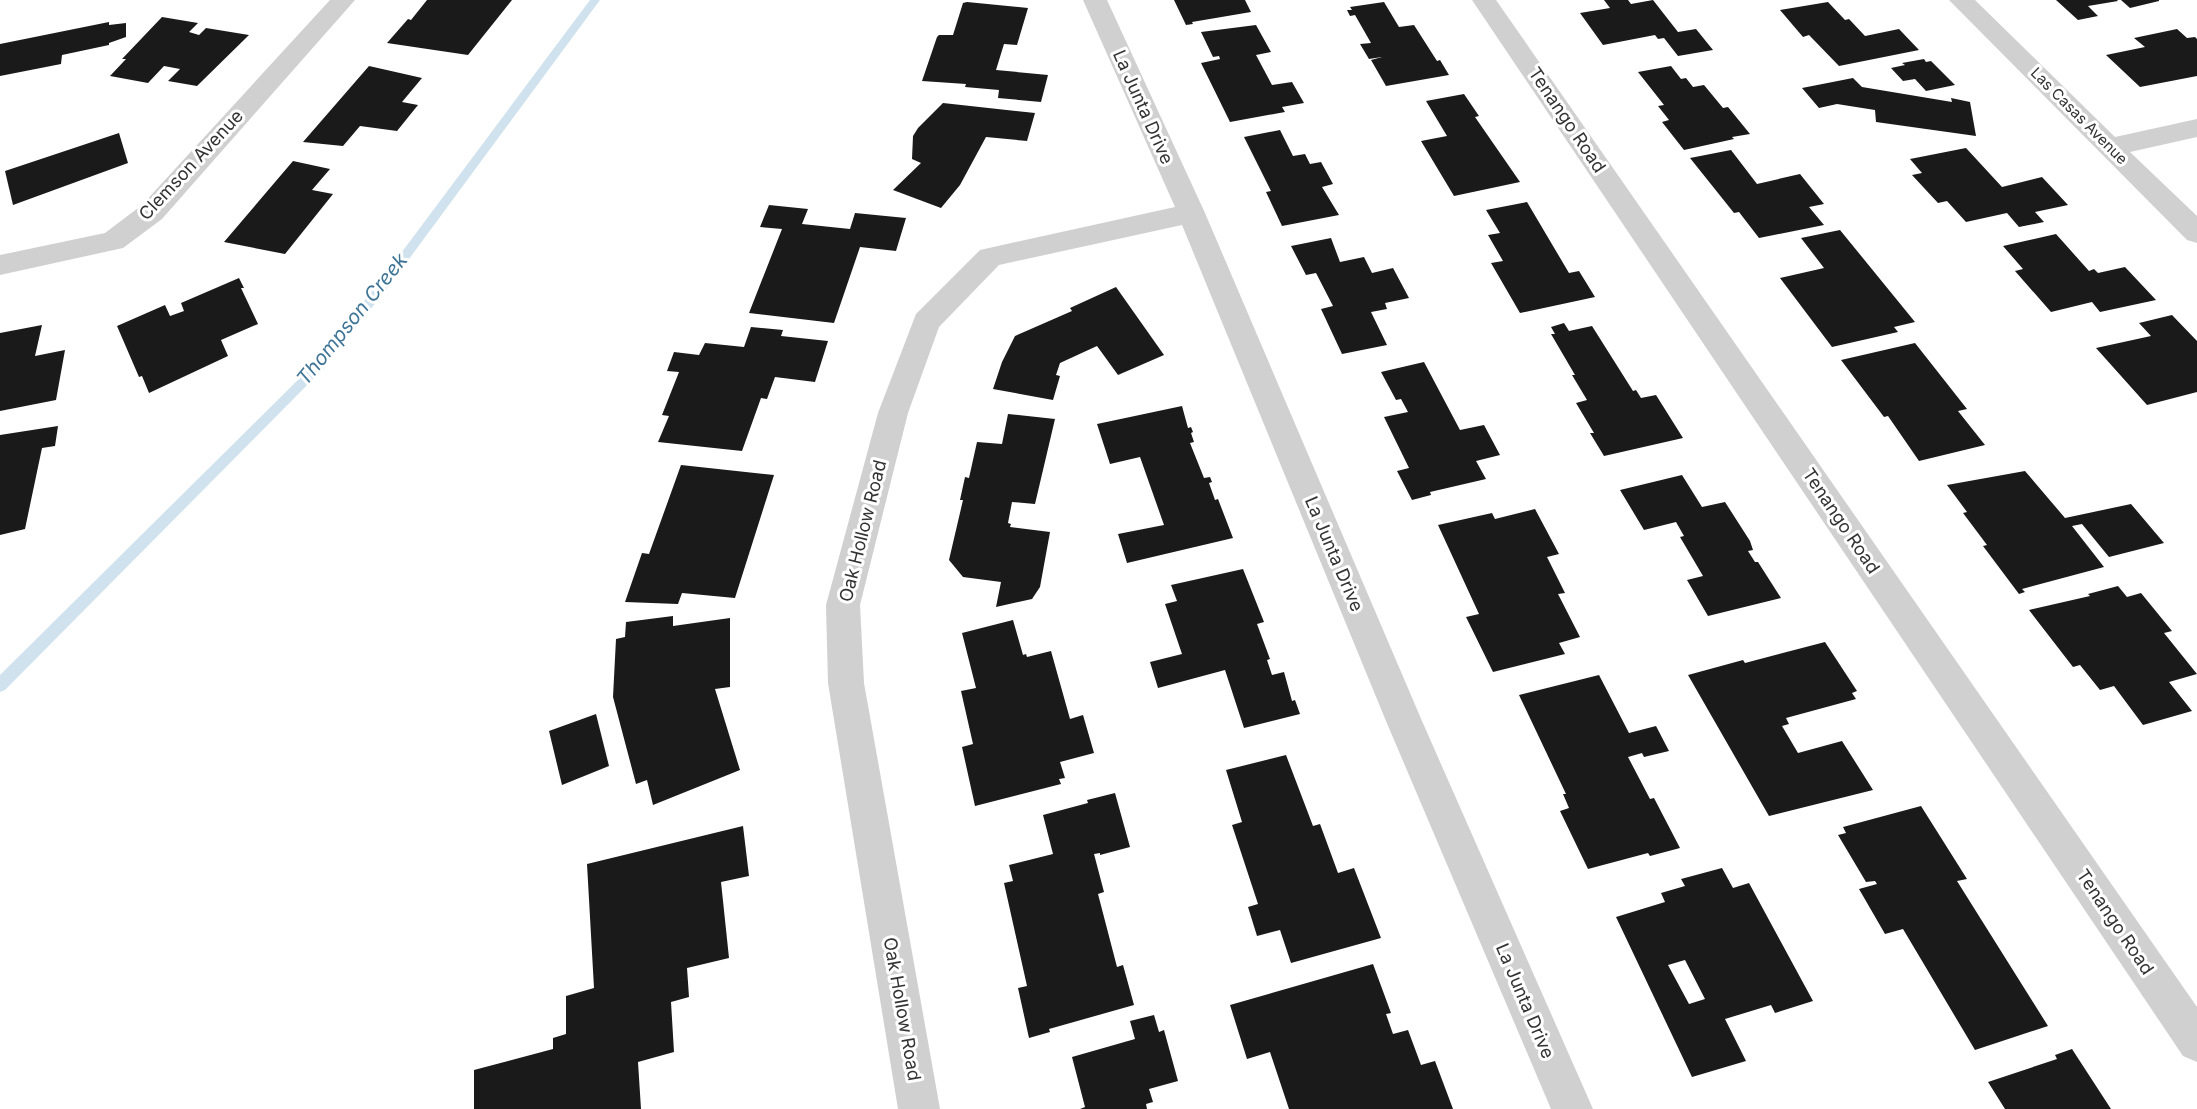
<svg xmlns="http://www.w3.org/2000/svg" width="2197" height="1109" viewBox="0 0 2197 1109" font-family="Inter,sans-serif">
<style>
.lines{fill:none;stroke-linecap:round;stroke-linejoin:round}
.stream{fill:#cfe2ee;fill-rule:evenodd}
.building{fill:#1a1a1a;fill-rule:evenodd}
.minor{fill:#d0d0d0;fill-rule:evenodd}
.labels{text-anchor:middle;stroke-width:6;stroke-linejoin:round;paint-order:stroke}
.far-street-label{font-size:15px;fill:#333;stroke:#fff}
.street-label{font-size:18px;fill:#333;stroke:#fff}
.water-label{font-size:20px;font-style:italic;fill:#3f7597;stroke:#fff}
</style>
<rect width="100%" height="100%" fill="#fff"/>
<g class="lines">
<path class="stream" d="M590,0h10l-208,282 -68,86 -319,322 -5,2v-17l316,-313 68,-86z"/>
</g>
<g class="building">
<path d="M427,0h85l-44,55 -81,-12 21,-24 3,1z"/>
<path d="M1174,0h71l6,12 -59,10 1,2 -7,1z"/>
<path d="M1604,0h24l3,4 22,-4 25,32 18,-3 17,21 -35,6 -14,-18 -6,1 -3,-4 -52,10 -23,-32 30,-5z"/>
<path d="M2056,0h61l1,1 -30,5 10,10 -20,4z"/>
<path d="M2121,0h38v1l-29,7z"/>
<path d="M967,2l61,6 -11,37 -13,-1 -8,26 52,5 -7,27 -43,-4 1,-8 -34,-3 1,-3 -44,-3 15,-44 2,-2h14l10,-32z"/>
<path d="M1384,2l15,25 15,-2 23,36 3,-1 9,15 -63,11 -15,-26 11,-3 -13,2 -9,-15 11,-1 -16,-28 -5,1 -3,-6h5l-2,-3z"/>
<path d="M1828,2l17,18 4,-1 16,17 34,-7 20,21 -80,16 -30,-31 -6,2 -23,-27z"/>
<path d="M162,17l36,6 -9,9 10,3 7,-7 43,7 -52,51 -29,-5 12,-12 -16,-3 -16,17 -38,-7 16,-17h-4z"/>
<path d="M109,22v3l17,-2v14l-17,6v2l-47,10 -1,9 -61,12v-32z"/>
<path d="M1256,25l15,27 -15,3 16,30 20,-3 12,21 -22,4 3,5 -55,10 -29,-59 19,-4 -1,-3 -6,1 -12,-25z"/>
<path d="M2177,29l10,9 8,-1 2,2v37l-57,11 -34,-32 39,-8 -11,-9z"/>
<path d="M1924,59l2,3 5,-1 24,24 -29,6 -11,-12 -12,2 -12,-13 14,-3 -3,-2z"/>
<path d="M369,66l53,12 -20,24 16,3 -21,26 -37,-5 -17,20 -40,-4z"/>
<path d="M1671,66l10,13 5,-1 7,9 11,-2 19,23 5,-1 22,27 -18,3 2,2 -50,11 -22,-28 7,-2 -11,-14 6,-1 -26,-33z"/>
<path d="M1853,78l9,9 90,15 -1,-4 19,4 6,34 -100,-14 -1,-12 -38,-6 -18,4 -17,-20z"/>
<path d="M1464,94l15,22 -4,1 45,65 -66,14 -33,-55 26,-5 -21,-35z"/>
<path d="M943,103l92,10 -8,28 -41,-4 -26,48 -19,23 -48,-18 28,-27 -9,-4 1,-23 5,-8z"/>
<path d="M1280,130l13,26 12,-2 5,10 11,-2 12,22 -11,3 17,28 -57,11 -16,-34 5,-1 -27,-54z"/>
<path d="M119,133l9,30 -115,42 -8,-34z"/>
<path d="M1966,148l36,39 40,-10 26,28 -33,7 9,10 -25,5 -12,-14 -41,9 -19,-21 -9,2 -26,-28 10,-2 -12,-14z"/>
<path d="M1731,150l26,34 43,-10 24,30 -15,3 15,18 -65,13 -20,-26 -5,1 -44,-55z"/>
<path d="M293,161l37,8 -18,21 21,4 -48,60 -61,-12z"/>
<path d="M1527,202l42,71 10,-2 16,26 -75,16 -29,-50 12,-2 -15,-26 12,-2 -14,-23z"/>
<path d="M769,205l39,4 -6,15 48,5 5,-16 51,5 -10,33 -36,-4 -26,76 -85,-10 33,-84 -22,-2z"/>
<path d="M1840,230l75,92 -21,5 4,5 -66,15 -52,-69 44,-10 -23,-30z"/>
<path d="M2056,234l33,37 5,-2 4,4 27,-6 31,33 -56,12 -8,-10 -41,10 -36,-41 8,-2 -20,-23z"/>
<path d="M1331,238l9,24 24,-5 8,16 21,-5 16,30 -24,5 2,6 -16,3 16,33 -45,9 -21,-45 12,-3 -17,-33 -10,2 -15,-29z"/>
<path d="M239,278l5,10h-3l17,36 -37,16 7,16 -79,37 -7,-17 -3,1 -22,-51 48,-21 5,11 14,-5 -3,-8z"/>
<path d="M1116,287l48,68 -46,20 -21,-29 -37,17 -4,12 4,1 -7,24 -60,-11 9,-27 13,-26 57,-25 -2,-3z"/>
<path d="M2172,315l25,26v51l-50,13 -51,-57 55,-12 -12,-13z"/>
<path d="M1564,323l5,8 23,-5 41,65 3,-1 5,8 15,-3 27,43 -79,18 -14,-23h4l-18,-30 11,-3 -15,-25h3l-24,-41h4l-4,-7z"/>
<path d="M42,325l-7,31 30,-6 -9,50 -56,11v-78z"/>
<path d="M751,327l32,3 -2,6 47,5 -13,41 -40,-5 -8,22 -6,-1 -19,53 -84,-9 11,-26 -7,-1 17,-43 -12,-1 7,-19 25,3 6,-12 39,4z"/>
<path d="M1915,343l52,66 -9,2 27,34 -66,16 -31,-45 -4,1 -43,-57z"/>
<path d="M1424,362l36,68 24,-5 16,30 -24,6 10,18 -56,13 1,3 -19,5 -15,-29 12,-3 -25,-51 24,-5 -7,-13 -5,1 -15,-28z"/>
<path d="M1182,406l6,22 3,-1 2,5 -2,1 3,9 -4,1 14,35 6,-1 2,5 -3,1 6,17 3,-1 15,39 -106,25 -9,-29 46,-9 -24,-68 -30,7 -13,-40z"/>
<path d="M1008,414l47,5 -20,85 -23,-2 -4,21 3,1 -1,3 40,5 -10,55 -8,12 -36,8 5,-25 -38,-5 -14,-17 14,-60h-3l5,-23 4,1 8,-36 25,2z"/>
<path d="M58,426l-3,20 -13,2 -17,81 -25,6v-100z"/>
<path d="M681,465l93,10 -39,123 -53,-5 -4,11 -53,-2 17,-49 7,1z"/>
<path d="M2025,471l40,47 66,-14 33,39 -55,14 -27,-33 -10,2 32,41 -82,22 3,3 -6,2 -36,-48 4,-1 -24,-32 4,-1 -20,-27z"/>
<path d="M1682,475l20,32 23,-5 25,39 3,9 -5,1 7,11h3l23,36 -73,18 -21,-36 16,-4 -23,-39 4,-1 -8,-14 -32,8 -24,-40z"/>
<path d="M1535,509l24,45 -12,3 18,36 -7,1 22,43 -21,6 6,11 -72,18 -27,-55 13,-3 -41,-89 54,-12 3,6z"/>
<path d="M1243,569l21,53 -7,2 13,35 -3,1 5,15 12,-3 8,29 3,-1 5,14 -56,14 -19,-58 -67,18 -8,-26 32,-8 -17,-50 12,-3 -6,-16z"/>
<path d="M2118,586l9,11 14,-4 31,38 -8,2 33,41 -28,8 23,29 -49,14 -29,-39 -14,4 -20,-25 -7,2 -44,-57 61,-14 -2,-2z"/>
<path d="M673,616v10l57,-8v69l-15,2 25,81 -87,35 -6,-25 -11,4 -23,-87 3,-58 9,-2 1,-15z"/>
<path d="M1013,620l10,35 3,-1 1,3 24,-6 19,68 13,-4 11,38 -34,9 5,16 -6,1 2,5 -86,22 -13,-59 11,-3 -12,-53 15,-3 -14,-55z"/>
<path d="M1825,642l32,49 -5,2 4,6 -70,19 3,6 -7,2 16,27 44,-12 31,49 -104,26 -81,-141 55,-15 2,3z"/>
<path d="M1599,675l30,58 27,-7 13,25 -25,6 -2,-4 -14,4 22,42 4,-1 26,50 -30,8 -2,-3 -60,16 -28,-58 9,-3 -6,-14h3l-47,-99z"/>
<path d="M596,714l13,52 -47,19 -13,-54z"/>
<path d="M1286,755l27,71 7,-2 18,49 16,-5 27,70 -90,25 -11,-33 -23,6 -9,-29 10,-3 -26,-79 10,-3 -16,-52z"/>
<path d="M1115,793l15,54 -30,8v-2l-6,1 10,38 -6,2 19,73 6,-2 11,40 -85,24 1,3 -21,6 -11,-50 9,-2 -23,-103 9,-2 -4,-16 44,-11 -10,-39 45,-12 -1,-3z"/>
<path d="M1921,806l46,73 -10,2 91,145 -73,24 -72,-121 -18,5 -26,-45 18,-5 -2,-3 -9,1 -28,-47 8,-2 -3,-6z"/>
<path d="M743,826l6,50 -28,6 8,76 -42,10 2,29 -18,5 3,50 -36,10 3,47h-167v-39l79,-21v-11l13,-4v-38l28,-8 -7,-124z"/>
<path d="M1722,868l11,20 16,-5 64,118 -38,12 -4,-8 -46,14 21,42 -54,16 -76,-160 49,-15 -4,-9 24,-7 -4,-7zM1685,960l20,39 -16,5 -21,-39z"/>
<path d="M1373,964l18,49 -5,1 7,20 15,-4 13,35 14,-4 18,48h-164l-19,-57 -23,7 -17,-54z"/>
<path d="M1154,1015l5,17 5,-2 14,51 -29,8 4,13 -7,2 1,5h-67l5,-2 -13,-50 63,-18 -5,-18z"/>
<path d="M2072,1049l39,60h-106l-17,-27 69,-23 -2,-4z"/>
</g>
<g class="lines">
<g class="minor">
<path d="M330,0h25l-193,219 -39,29 -123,27v-20l105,-22 37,-28z"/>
<path d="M1083,0h24l98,213 217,508 171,388h-42l-165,-388 -204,-496 -183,40 -60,62 -31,86 -48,192 4,78 76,426h-42l-70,-426 -2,-78 52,-192 38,-99 64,-64 195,-43z"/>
<path d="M1472,0h24l701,1007v55l-14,-6z"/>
<path d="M1949,0h26l140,137 82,-18v18l-67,15 67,64v27l-10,-3z"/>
</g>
</g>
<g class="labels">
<g class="far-street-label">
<text transform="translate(2079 116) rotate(45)" y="5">Las Casas Avenue</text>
</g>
<g class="street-label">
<text transform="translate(1143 107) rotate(66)" y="6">La Junta Drive</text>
<text transform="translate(1567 120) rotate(56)" y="6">Tenango Road</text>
<text transform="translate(191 165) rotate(-47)" y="6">Clemson Avenue</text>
<text transform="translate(1841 521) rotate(56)" y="6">Tenango Road</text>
<text transform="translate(863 531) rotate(-76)" y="6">Oak Hollow Road</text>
<text transform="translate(1334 554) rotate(67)" y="6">La Junta Drive</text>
<text transform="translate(2115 922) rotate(56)" y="6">Tenango Road</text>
<text transform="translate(1525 1001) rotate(67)" y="6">La Junta Drive</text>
<text transform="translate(902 1009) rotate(80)" y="6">Oak Hollow Road</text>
</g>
<g class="water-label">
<text transform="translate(352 319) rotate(-51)" y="7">Thompson Creek</text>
</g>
</g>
</svg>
